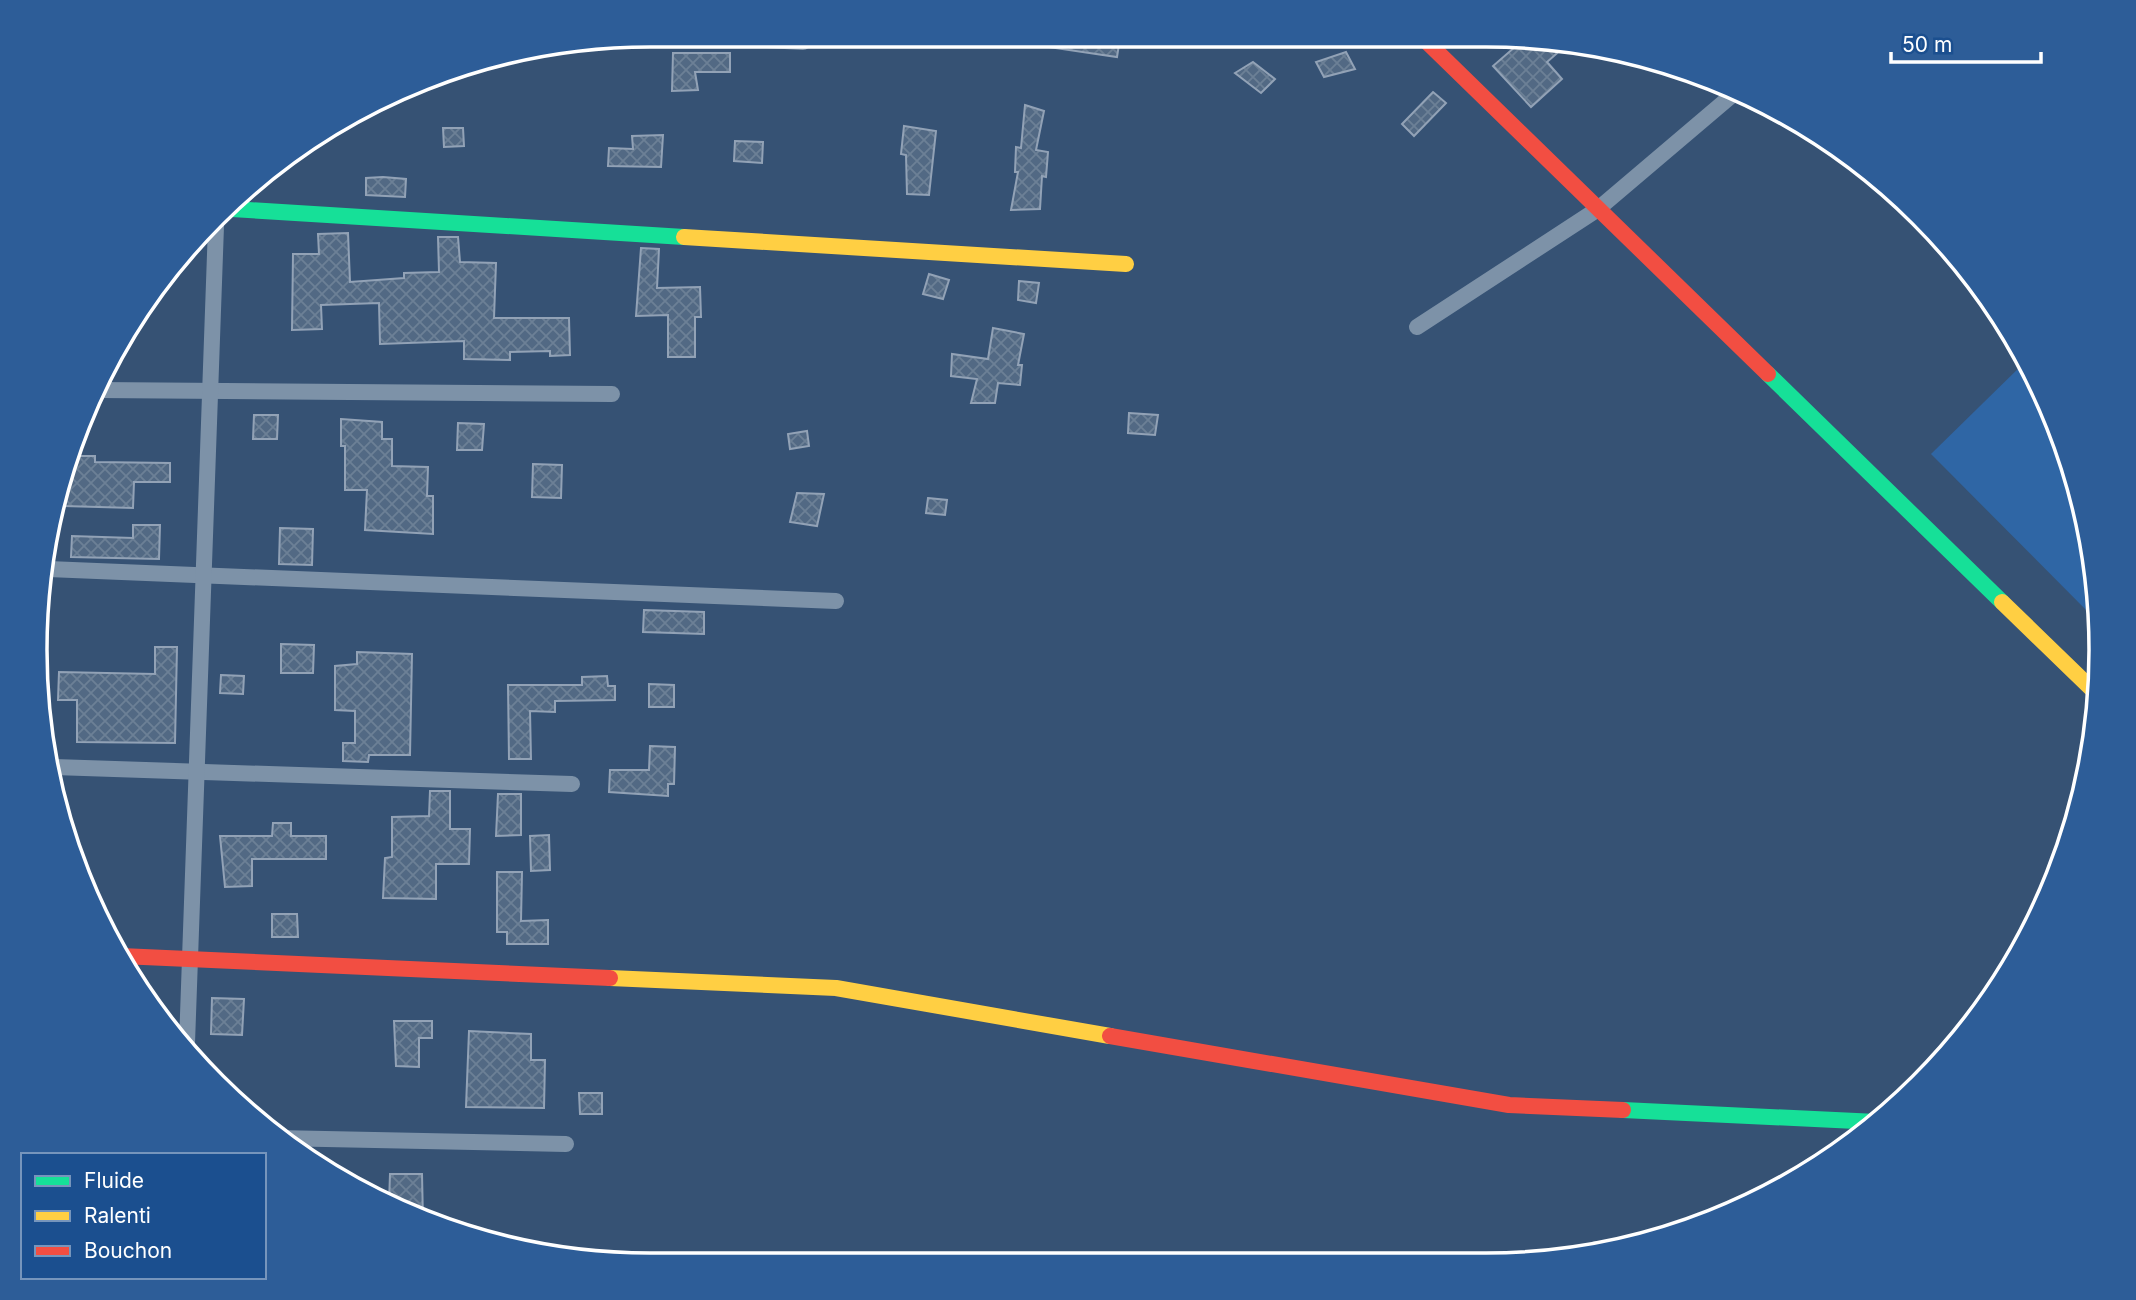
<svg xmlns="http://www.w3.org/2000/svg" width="2136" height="1300" viewBox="0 0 2136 1300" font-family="Inter,sans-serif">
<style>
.pitch{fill:#2f66a5}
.building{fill:url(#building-cross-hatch);stroke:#92a2b6;stroke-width:2}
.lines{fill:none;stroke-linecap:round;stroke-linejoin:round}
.street{stroke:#7d92a8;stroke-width:16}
.fast{stroke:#16e098;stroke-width:16}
.slow{stroke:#ffcf43;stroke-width:16}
.jam{stroke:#f24e42;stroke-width:16}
.rim{fill:none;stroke:#fff;stroke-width:3.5}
</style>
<defs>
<pattern id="building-cross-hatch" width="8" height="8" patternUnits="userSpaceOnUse" patternTransform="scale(1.75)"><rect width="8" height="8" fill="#526984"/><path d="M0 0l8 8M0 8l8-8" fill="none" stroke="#6c8096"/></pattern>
</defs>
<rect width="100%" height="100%" fill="#365274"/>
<path class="pitch" d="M2027,360l41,92 28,117 1,52 -166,-167z"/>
<g class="building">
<path d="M1048,37l69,1h3l-3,19 -69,-10z"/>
<path d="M1523,40l48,1 -24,21 15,17 -31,28 -38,-41z"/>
<path d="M1346,52l9,17 -31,8 -8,-15z"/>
<path d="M673,53h57v19h-35l3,18 -26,1z"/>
<path d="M1253,62l22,17 -14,14 -26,-20z"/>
<path d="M1433,92l13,11 -32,33 -12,-12z"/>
<path d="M1025,105l19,6 -8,39 12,2 -2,25 -4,-1 -2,33 -29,1 7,-38h-3l1,-25 5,1z"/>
<path d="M904,126l32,5 -7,64 -22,-1 -1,-39 -5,-1z"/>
<path d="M443,128h20l1,18 -20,1z"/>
<path d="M663,135l-2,32 -53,-1 1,-18 24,1 -1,-13z"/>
<path d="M735,141l28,1 -1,21 -28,-2z"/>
<path d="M383,177l23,2 -1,18 -39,-2v-17z"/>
<path d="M348,233l2,49 54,-4v-5l35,-1 -1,-35h20l2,25 36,1 -2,55h75l1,37 -20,1v-5l-40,1v8l-46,-1v-18l-84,3 -1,-41 -58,2 1,24 -30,1 1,-76h26l-1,-20z"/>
<path d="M641,248l18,1 -2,39 43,-1 1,30h-6v40h-27v-42l-32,1z"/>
<path d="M929,274l20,6 -6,19 -20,-5z"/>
<path d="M1019,281l20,2 -3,20 -18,-3z"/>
<path d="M993,328l31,6 -6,31h4l-2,20 -22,-2 -3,20h-24l6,-24 -26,-3 1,-22 36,5z"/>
<path d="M1129,413l29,2 -3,20 -27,-2z"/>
<path d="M254,415h24l-1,24h-24z"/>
<path d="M341,419l41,3v17h10v27l36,1 -1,29h6v38l-68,-4 2,-40h-22v-44h-4z"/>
<path d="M458,423l26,1 -2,26h-25z"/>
<path d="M807,431l2,15 -19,3 -2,-15z"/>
<path d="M67,456h28v6l75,1v19h-36l-1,26 -69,-2z"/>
<path d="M533,464l29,1 -1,33 -29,-1z"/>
<path d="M797,493l27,1 -7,32 -27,-4z"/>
<path d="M928,498l19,2 -2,15 -19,-2z"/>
<path d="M133,525h27l-1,34 -88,-2 1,-21 61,2z"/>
<path d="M280,528l33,1 -1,36 -33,-1z"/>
<path d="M644,610l60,2v22l-61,-2z"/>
<path d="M281,644l33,1 -1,28h-32z"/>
<path d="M155,647h22l-2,96 -98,-1v-42h-19l1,-28 96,2z"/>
<path d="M357,652l55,2 -2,101h-41l-1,7 -25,-1v-18h12v-32l-20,-1v-44l22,-2z"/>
<path d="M221,675l23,1 -1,18 -23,-1z"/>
<path d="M607,676l1,10h7v14l-60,1v11l-25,-1 1,48h-22l-1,-74h74v-8z"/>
<path d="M649,684l25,1v22h-25z"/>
<path d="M650,746l25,1 -1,37h-6v12l-59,-4 1,-22h39z"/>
<path d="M430,791h20v38h20l-1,35h-33v35l-53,-1 2,-40 7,-1v-40l37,-1z"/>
<path d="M498,794h23v41l-25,1z"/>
<path d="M273,823h18v13h35v23h-74v27l-27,1 -5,-51h52z"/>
<path d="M549,835l1,35 -19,1 -1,-35z"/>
<path d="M497,872h25l-1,49 27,-1v24h-41v-12h-10z"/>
<path d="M272,914h25l1,23h-26z"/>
<path d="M212,998l32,1 -2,36 -31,-1z"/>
<path d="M394,1021h38v17h-13v29l-23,-1z"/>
<path d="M469,1031l62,3v26h14l-1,48 -78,-1z"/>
<path d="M579,1093h23v21h-22z"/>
<path d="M390,1174h32l1,46 -34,-17z"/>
</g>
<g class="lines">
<g class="street">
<path d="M671,35l132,7"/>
<path d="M1417,327l181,-118 139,-118"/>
<path d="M98,390l514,4"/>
<path d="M48,569l788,32"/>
<path d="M54,767l518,17"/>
<path d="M187,1043l29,-817"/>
<path d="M276,1138l290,6"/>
<path d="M1585,1254l11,-5 7,2"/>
</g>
<g class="fast">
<path d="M232,209l452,28"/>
<path d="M1768,374l234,228"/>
<path d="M1623,1110l254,12"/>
</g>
<g class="slow">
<path d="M684,237l442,27"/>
<path d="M2002,602l97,94"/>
<path d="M610,978l226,10 274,48"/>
</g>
<g class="jam">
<path d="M1424,39l344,335"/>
<path d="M121,956l489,22"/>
<path d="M1110,1036l399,69 114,5"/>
</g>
</g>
<path d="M0 0H2136V1300H0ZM650 47H1486A603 603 0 0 1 2089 650V650A603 603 0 0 1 1486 1253H650A603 603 0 0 1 47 650V650A603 603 0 0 1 650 47Z" fill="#2d5d98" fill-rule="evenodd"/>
<path class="rim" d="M650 47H1486A603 603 0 0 1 2089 650V650A603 603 0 0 1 1486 1253H650A603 603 0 0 1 47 650V650A603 603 0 0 1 650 47Z"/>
<rect x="21" y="1153" width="245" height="126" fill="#1b4f8f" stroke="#7695bc" stroke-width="2"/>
<rect x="35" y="1176" width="35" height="10" fill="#16e098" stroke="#7695bc" stroke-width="2"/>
<text x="84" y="1188" font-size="21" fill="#ffffff">Fluide</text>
<rect x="35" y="1211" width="35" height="10" fill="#ffcf43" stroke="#7695bc" stroke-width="2"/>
<text x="84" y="1223" font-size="21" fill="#ffffff">Ralenti</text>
<rect x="35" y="1246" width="35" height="10" fill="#f24e42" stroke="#7695bc" stroke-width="2"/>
<text x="84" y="1258" font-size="21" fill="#ffffff">Bouchon</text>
<path d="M1891 52v10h150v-10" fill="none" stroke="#ffffff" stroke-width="3.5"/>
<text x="1902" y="52" font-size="21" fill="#ffffff" stroke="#1b4f8f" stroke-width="5" paint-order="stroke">50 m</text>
</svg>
